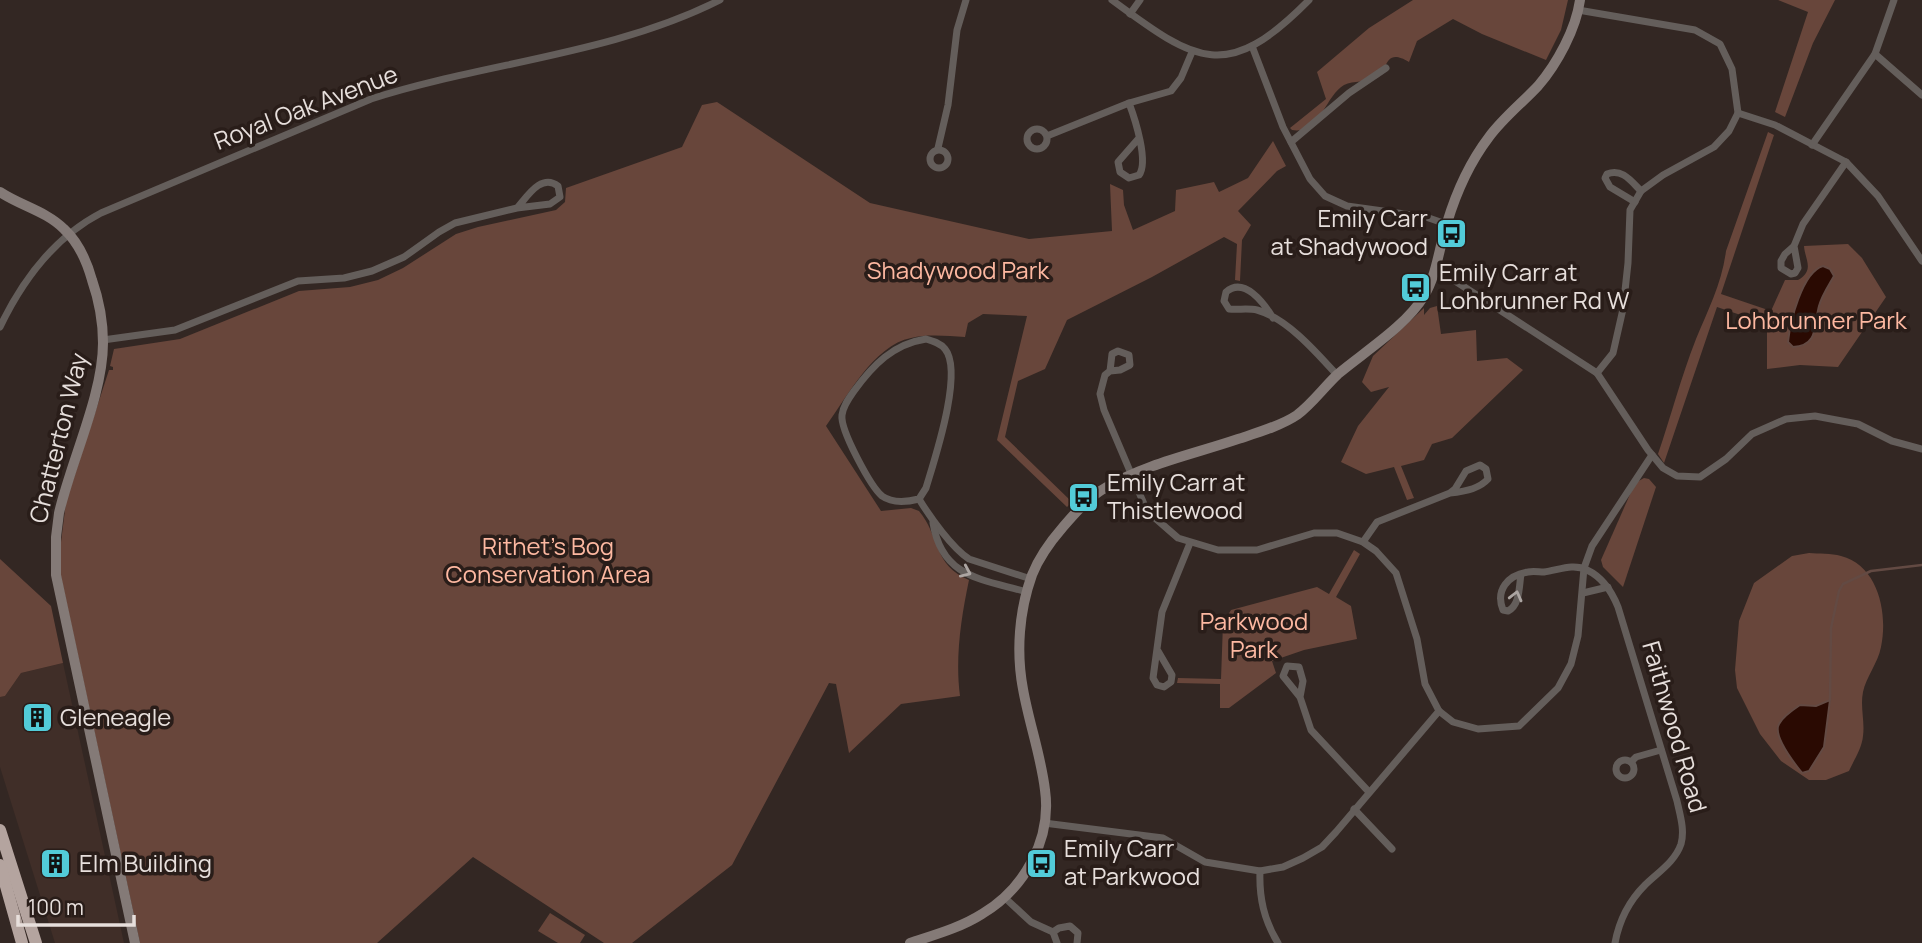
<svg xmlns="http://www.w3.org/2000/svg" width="1922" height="943" viewBox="0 0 1922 943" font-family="Manrope,sans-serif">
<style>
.built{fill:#402e28}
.green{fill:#68463b}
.water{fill:#2a0a02;stroke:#634a43;stroke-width:2}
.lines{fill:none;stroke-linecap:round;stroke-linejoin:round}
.stream{stroke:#634a43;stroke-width:2.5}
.street{stroke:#645e5b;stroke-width:7}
.secondary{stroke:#847a77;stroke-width:10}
.highway{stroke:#b4a49f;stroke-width:12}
.oneway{stroke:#aca5a2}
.labels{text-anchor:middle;stroke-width:7;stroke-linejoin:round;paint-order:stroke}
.street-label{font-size:24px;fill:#e7dfdc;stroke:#291d19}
.poi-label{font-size:24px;fill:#e7dfdc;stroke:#291d19;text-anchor:start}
.park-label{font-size:24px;fill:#fdb8a1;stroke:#291d19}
</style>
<rect width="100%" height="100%" fill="#332723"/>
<path class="built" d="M63,663l61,280h-69l-55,-176v-70l5,-1 16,-23z"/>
<g class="green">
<path d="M1413,0h155l-7,30 -15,30 -64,-26 -29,-15 -36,22 -8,21c-26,-16 -21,11 -32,16 -11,5 -23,2 -33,7 -19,11 -24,50 -52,45l-2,-2 36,-29 -9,-27 52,-44z"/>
<path d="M1778,0h57l-22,43 -28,74 -10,-5 33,-100z"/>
<path d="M717,102l153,101 159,36 83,-8 -2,-47 13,6 1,15 9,25 42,-19 1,-21 38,-8 5,10 29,-14 25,-37 13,25 -9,5 -39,40 13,14 -9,15 -2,41 -5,-1 2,-36 -13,-7 -72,40 -85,43 -22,49 -27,12 -13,56 67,65 -5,5 -70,-67 30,-124 -44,-2 -15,9 -3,14c-18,-1 -37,-3 -54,1 -37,7 -64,59 -85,88l55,85 30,-3 8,3c21,25 14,54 50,69 -8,38 -14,78 -9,116l-59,8 -52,49 -13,-69 -7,-1 -97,182 -100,78h-28l-131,-86 -96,86h-237l-79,-366 -1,-27 6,-48 43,-132h4v-3l-3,-1 4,-17 66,-10 119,-48 51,-4 28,-7 25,-12 53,-34 22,-7 78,-17 9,-8 1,-14 116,-41 20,-42z"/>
<path d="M1768,132l6,3 -53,159 50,17 14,-31h13c17,-10 7,-20 6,-34l44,-2 14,14 24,39 -48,70 -38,-2 -33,4v-45l-50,-17 -53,156 -6,-9c13,-38 23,-77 38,-115 12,-29 26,-56 30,-88z"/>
<path d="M1437,306l4,28 35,-4 1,31 30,-3 16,12 -71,68 -20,6 -8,16 -23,6 13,32 -7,2 -13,-33 -28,7 -25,-12 17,-36 31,-39 -18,5 -9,-10 11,-26 51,-48v7l6,-7z"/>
<path d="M1644,478l5,1 7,8 -33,100 -20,-20 -2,-7 34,-77z"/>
<path d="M1354,550l6,4 -24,43 15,9 6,33 -53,11 -32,11 4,12 -47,35h-9v-24l-43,-1 1,-5 43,1 2,-56 8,-13 86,-23 12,7z"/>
<path d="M1809,553c10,1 22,0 32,3 38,10 47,58 40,91 -3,16 -15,30 -18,45 -3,15 2,29 0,44 -1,12 -9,24 -14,35l-23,9h-17l-28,-19 -21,-27 -23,-46 -2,-18 4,-49 15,-38 38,-27z"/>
<path d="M0,559l51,47 12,57 -42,10 -16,23 -5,1z"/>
<path d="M550,913l35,22 -5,8h-22l-20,-12z"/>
</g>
<g class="water">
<path d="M1823,266l7,3 4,7c-5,9 -12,19 -15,30 -5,18 0,40 -26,41l-5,-5c2,-20 14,-70 35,-76z"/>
<path d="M1830,700l-6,47 -15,24 -7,2c-7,-9 -30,-37 -23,-49 3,-6 15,-15 21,-19l16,1z"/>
</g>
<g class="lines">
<path class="stream" d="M1830,700l1,-72 8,-37 4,-7 28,-13 51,-6"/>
<g class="street">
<path d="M1112,0c85,63 115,83 197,0"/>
<path d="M1578,10l117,20 25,14 12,25 6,44 -9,18 -15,16 -51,28 -22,16 -11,19 -2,53 -5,46 -10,44 -16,20"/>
<path d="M1130,14l10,-14"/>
<path d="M1252,46l31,81 27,52 15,17 22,10 79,11 20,7"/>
<path d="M1875,54l47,41"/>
<path d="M1129,103c6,16 20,59 10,72l-10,3 -9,-6 -2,-10 21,-24"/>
<path d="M1738,113l37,12 71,37 32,34 44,65"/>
<circle cx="1037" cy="139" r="10"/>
<path d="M1047,136l82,-33 42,-12 10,-13 11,-26"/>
<path d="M1291,142l58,-49 37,-25"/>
<path d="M1812,145l63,-91 19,-54"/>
<path d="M938,148l10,-43 9,-75 9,-30"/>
<circle cx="939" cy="159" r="9"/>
<path d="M1635,202l-25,-15 -5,-9 2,-4c15,-6 24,7 34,17"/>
<path d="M1794,246l4,22 -3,5 -4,1 -10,-6v-7l4,-7 9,-8 9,-22 43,-62"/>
<path d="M1435,268l162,105 51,77 15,18 14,8 23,1 26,-18 26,-25 34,-15 29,-3 43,8 34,17 30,8"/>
<path d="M1273,318c-9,-15 -29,-42 -47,-26l-2,9 5,8c9,1 19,-1 28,1 30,8 60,43 80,65"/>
<path d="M0,327c22,-46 55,-90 101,-114l270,-114c115,-37 240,-44 349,-99"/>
<path d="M926,339c7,2 14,4 19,10 19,23 -11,112 -19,139l-7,11c-12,3 -26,5 -37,-3 -11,-9 -42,-66 -40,-81 1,-9 7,-17 12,-24 19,-26 39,-47 72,-52z"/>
<path d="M103,340l72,-10 123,-49 46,-3 28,-7 32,-14 35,-25 16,-9 62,-15 33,-4 10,-7 -2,-11c-17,-13 -31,11 -41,22"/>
<path d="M1110,371l10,-1 10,-5 -1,-10 -11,-4 -6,3 -2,17 -5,4 -5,19 4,16 43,101 31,27 40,12h39l57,-17h23l26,9 13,9 20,22 21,66 8,45 14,27 14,11 25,7 41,-3 39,-38 13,-24 7,-28 6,-68 8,-22 60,-91"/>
<path d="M919,499c11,18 33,49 50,60l62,20"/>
<path d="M933,523c9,55 49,56 94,69"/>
<path d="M1363,542l14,-20 73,-29c13,-1 29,-4 38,-14l-2,-10 -6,-4 -14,6 -11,18 -5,4"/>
<path d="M1521,574c-2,13 -1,31 -13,37l-5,-1c-8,-20 5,-35 25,-38 5,-1 11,0 16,0 15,-2 29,-9 43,-2 15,7 25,22 31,37l59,194c3,14 8,29 4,43 -6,18 -24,29 -36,41 -16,16 -26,36 -30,58"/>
<path d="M1583,593l25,-6"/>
<path d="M1158,651l14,24 -1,7 -7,5 -7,-2 -4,-7 9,-66 28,-69"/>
<path d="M1300,697l3,-16 -4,-14 -12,-1 -4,10 17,21 11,33 58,62"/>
<circle cx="1625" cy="769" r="9"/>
<path d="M1631,762l5,-5 25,-7"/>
<path d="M1354,809l38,40"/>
<path d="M1044,823l119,15 42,24 55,9 23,-4 20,-9 19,-11 14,-15 103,-121"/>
<path d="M1260,871c-1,27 4,49 18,72"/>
<path d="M1004,897l27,25 22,10"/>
<path d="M1053,932l6,-4 11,-2 8,7 -1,10"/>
<path d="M1053,932l4,11"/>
</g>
<g class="secondary">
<path d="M0,192c21,14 46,19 64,37 14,13 23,33 28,51 7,20 11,41 11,63 0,52 -32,118 -44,170l-3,24v38l79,368"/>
<path d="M910,943c24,-8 50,-15 72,-29 42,-25 70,-74 63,-124 -4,-34 -16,-67 -22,-101 -7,-37 -4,-78 9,-114 7,-18 18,-33 31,-48 12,-14 26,-30 42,-39 40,-24 89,-34 133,-49 18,-6 43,-13 59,-24 15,-11 27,-28 41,-41 26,-22 68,-48 86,-78 13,-21 15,-49 23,-73 9,-30 23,-61 42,-86 14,-19 33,-34 49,-51 19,-22 38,-57 42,-86"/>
</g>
<g class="highway">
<path d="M0,830l36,113"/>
<path d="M0,865l22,78"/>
</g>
</g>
<defs><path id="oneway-chevron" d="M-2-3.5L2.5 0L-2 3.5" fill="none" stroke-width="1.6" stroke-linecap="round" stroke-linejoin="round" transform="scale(1.75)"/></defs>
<g class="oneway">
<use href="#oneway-chevron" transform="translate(966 572) rotate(24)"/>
<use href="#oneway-chevron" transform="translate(1516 596) rotate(-76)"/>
</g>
<defs>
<symbol id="bus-square" viewBox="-11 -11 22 22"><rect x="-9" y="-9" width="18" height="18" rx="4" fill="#52cbd8" stroke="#291d19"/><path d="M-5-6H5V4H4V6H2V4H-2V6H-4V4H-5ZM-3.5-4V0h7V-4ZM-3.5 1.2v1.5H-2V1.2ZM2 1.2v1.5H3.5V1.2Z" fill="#111"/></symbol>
<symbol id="building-square" viewBox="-11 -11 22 22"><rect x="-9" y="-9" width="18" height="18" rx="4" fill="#52cbd8" stroke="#291d19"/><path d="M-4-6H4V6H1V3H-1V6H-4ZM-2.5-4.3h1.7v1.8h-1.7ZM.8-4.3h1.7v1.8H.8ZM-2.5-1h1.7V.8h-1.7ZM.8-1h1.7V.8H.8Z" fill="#111"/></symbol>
</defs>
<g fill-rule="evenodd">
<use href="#bus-square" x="1434" y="216" width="35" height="35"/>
<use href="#bus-square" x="1398" y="270" width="35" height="35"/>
<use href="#bus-square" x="1066" y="480" width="35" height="35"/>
<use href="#building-square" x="20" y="700" width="35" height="35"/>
<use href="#bus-square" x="1024" y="846" width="35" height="35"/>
<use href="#building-square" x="38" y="846" width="35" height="35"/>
</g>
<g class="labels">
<g class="street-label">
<text transform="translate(306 108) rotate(-21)" y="8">Royal Oak Avenue</text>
<text transform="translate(59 438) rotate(-76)" y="8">Chatterton Way</text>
<text transform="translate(1674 727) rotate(74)" y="8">Faithwood Road</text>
</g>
<g class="poi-label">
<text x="1428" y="227" text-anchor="end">Emily Carr<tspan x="1428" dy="28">at Shadywood</tspan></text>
<text x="1439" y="281">Emily Carr at<tspan x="1439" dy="28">Lohbrunner Rd W</tspan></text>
<text x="1107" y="491">Emily Carr at<tspan x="1107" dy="28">Thistlewood</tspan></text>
<text x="60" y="726">Gleneagle</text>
<text x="1064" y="857">Emily Carr<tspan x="1064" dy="28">at Parkwood</tspan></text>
<text x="79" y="872">Elm Building</text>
</g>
<g class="park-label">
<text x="958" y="279">Shadywood Park</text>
<text x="1816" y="329">Lohbrunner Park</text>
<text x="548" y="555">Rithet's Bog<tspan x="548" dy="28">Conservation Area</tspan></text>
<text x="1254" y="630">Parkwood<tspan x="1254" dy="28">Park</tspan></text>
</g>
</g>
<path d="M18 915v10h116v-10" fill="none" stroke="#e7dfdc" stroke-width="3.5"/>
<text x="28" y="915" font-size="21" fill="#e7dfdc" stroke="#291d19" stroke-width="5" paint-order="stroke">100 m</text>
</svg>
